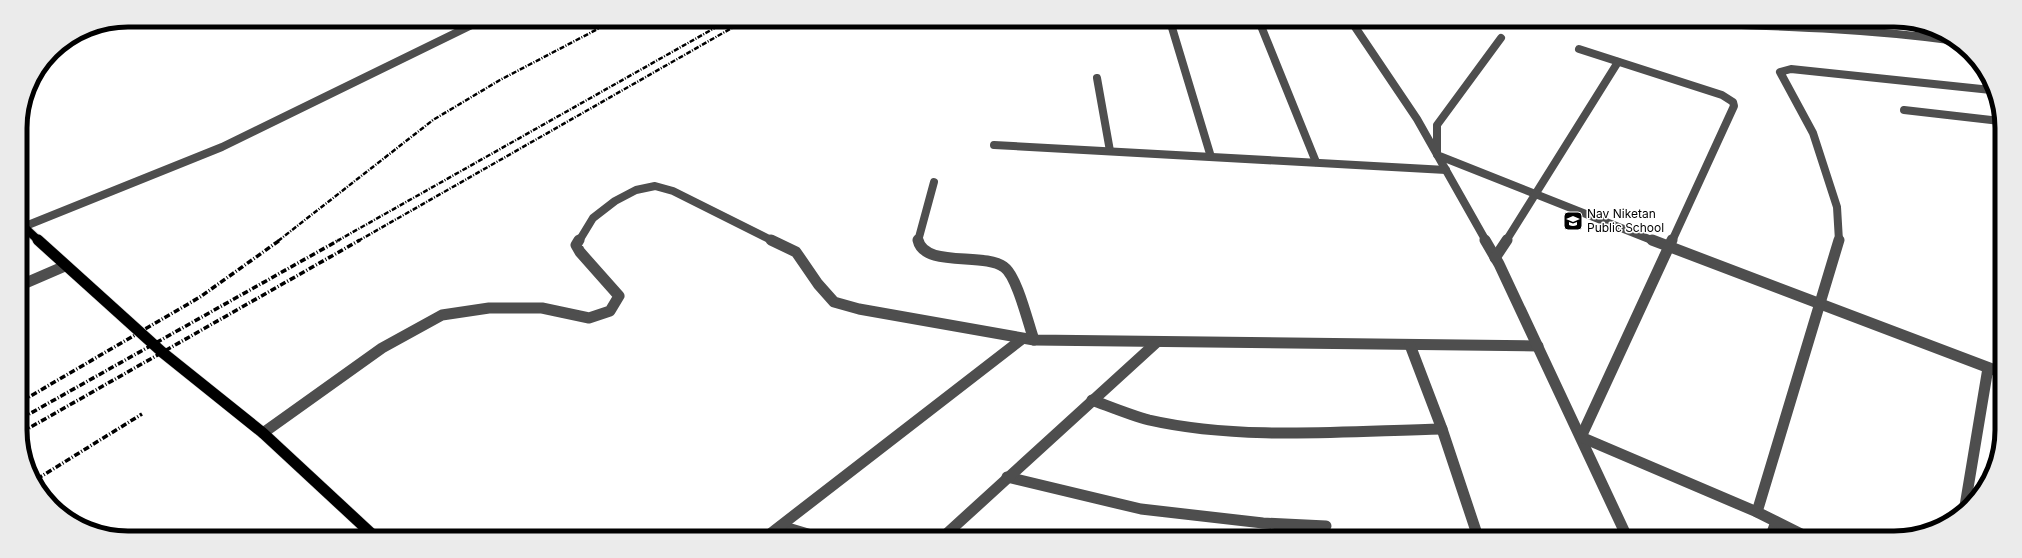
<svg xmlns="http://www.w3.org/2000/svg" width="2022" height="558" viewBox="0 0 2022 558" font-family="Inter,sans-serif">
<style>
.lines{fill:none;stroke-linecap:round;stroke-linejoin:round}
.major-far1-casing{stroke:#dbdbdb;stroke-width:10}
.major-casing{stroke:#dbdbdb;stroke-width:12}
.minor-far1{stroke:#4e4e4e;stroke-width:8}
.minor{stroke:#4e4e4e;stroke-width:11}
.major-far1{stroke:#000;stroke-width:8}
.major{stroke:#000;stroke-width:11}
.rail-far1{stroke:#000;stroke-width:2.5;stroke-dasharray:5 1.5 1 1.5;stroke-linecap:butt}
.rail{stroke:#000;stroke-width:3.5;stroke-dasharray:6 2 1 2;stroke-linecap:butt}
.labels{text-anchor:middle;stroke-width:3;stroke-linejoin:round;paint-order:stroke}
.poi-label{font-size:12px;fill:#000;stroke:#fff;text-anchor:start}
.rim{fill:none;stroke:#000;stroke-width:5}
</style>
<rect width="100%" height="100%" fill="#fff"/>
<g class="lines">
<defs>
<path id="major-far1" d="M21,224l18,17"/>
<path id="major" d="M38,240l124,112 101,81 111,103"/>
</defs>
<use href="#major-far1" class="major-far1-casing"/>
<use href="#major" class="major-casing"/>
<g class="minor-far1">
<path d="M1170,21l41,136"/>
<path d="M1259,21l57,141"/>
<path d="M1351,21l66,98 69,122"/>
<path d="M1662,22c96,4 192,5 287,18"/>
<path d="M1501,38l-64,87v30l217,86"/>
<path d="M1579,49l143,46 11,7 1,4 -62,135"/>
<path d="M1097,78l13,73"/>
<path d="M1904,110l96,11"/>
<path d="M994,145l452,25"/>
<path d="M23,227l199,-80 260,-127"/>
<path d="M579,241l14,-23 22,-17 21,-11 19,-4 18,5 100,50"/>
<path d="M918,241l16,-59"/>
<path d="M1506,241l112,-179"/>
<path d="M1839,241l-2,-34 -24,-74 -33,-61 11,-3 200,21"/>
</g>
<g class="minor">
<path d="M771,240l25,12 22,32 16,18 25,7 175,31 504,6"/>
<path d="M918,240c6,28 66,12 86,27 13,9 24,56 30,73"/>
<path d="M1485,240l14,24 128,273"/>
<path d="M1652,240l348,132"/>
<path d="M1672,240l-91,197 176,75"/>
<path d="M1495,258l12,-18"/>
<path d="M21,285l44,-19"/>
<path d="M1410,345l32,84 36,108"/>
<path d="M1092,400c19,7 38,15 57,20 92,21 199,11 293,9"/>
<path d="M263,433l119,-85 60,-33 47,-7h53l47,10 21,-7 9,-15 -39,-44 -4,-7 3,-5"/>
<path d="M1007,477l134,32 122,14 63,3"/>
<path d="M1964,512l24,-144"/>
<path d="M781,526l37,11"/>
<path d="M766,537l256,-198"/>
<path d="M943,537l214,-195"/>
<path d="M1770,538l6,-16"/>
<path d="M1809,538l-52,-26 82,-272"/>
</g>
<use href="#major-far1" class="major-far1"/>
<use href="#major" class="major"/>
<g class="rail-far1">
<path d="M278,241l155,-121 67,-40 113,-59"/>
<path d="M337,241l390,-220"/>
<path d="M358,241l386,-220"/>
</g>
<g class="rail">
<path d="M22,401l178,-104 80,-57"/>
<path d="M22,418l317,-178"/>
<path d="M22,432l338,-192"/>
<path d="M37,479l105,-65"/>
</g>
</g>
<defs>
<symbol id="school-square" viewBox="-11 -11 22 22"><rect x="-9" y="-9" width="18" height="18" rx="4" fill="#000" stroke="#fff"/><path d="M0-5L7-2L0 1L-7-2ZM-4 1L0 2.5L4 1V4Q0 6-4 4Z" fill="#fff"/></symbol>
</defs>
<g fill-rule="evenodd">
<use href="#school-square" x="1562" y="210" width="22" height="22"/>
</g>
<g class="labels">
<g class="poi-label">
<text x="1587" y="218">Nav Niketan<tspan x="1587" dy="14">Public School</tspan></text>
</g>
</g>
<path d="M0 0H2022V558H0ZM128 27H1894A101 101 0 0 1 1995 128V430A101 101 0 0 1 1894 531H128A101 101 0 0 1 27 430V128A101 101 0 0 1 128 27Z" fill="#ebebeb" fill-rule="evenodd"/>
<path class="rim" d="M128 27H1894A101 101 0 0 1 1995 128V430A101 101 0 0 1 1894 531H128A101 101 0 0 1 27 430V128A101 101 0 0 1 128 27Z"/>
</svg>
